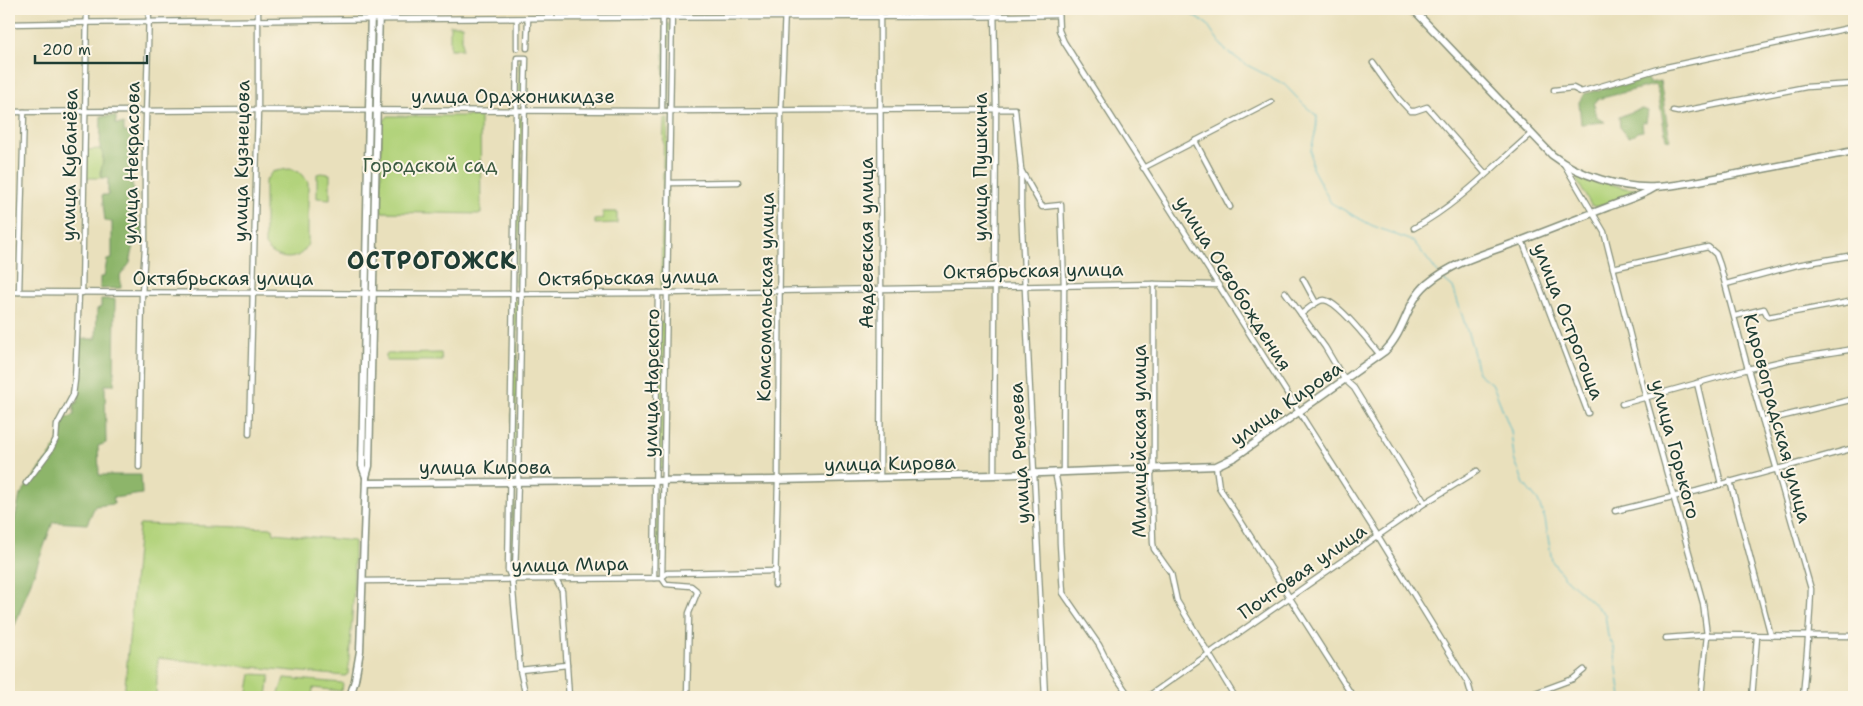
<svg xmlns="http://www.w3.org/2000/svg" width="1863" height="706" viewBox="0 0 1863 706" font-family="'Shantell Sans',sans-serif">
<style>
.green{fill:#b2d37b;stroke:#688858}
.forest{fill:#8db56b;stroke:#567950}
.lines{fill:none;stroke-linecap:round;stroke-linejoin:round}
.stream{stroke:#4bb7c7;stroke-width:1}
.minor-casing{stroke:#848e78;stroke-width:7}
.secondary-casing{stroke:#848e78;stroke-width:9}
.minor{stroke:#fff;stroke-width:4.5}
.secondary{stroke:#fff;stroke-width:6}
.labels{text-anchor:middle;stroke-width:4;stroke-linejoin:round;paint-order:stroke}
.street-label{font-size:19px;fill:#1f3d34;stroke:#fcf5e5}
.park-label{font-size:19px;fill:#3c5b42;stroke:#fcf5e5}
.district-label{font-size:24px;font-weight:bold;letter-spacing:1px;fill:#1f3d34;stroke:#fcf5e5}
</style>
<rect width="100%" height="100%" fill="#fcf5e5"/>
<filter id="ink" filterUnits="userSpaceOnUse"><feTurbulence type="fractalNoise" baseFrequency=".02" numOctaves="2"/><feDisplacementMap in="SourceGraphic" scale="10" xChannelSelector="R" yChannelSelector="G"/><feConvolveMatrix kernelMatrix="1 2 1 2 8 2 1 2 1" color-interpolation-filters="sRGB"/></filter>
<filter id="wash" filterUnits="userSpaceOnUse"><feTurbulence type="fractalNoise" baseFrequency=".0096" numOctaves="4" result="noise"/><feDisplacementMap in="SourceGraphic" scale="20" xChannelSelector="R" yChannelSelector="G"/><feGaussianBlur stdDeviation="1.12" result="paint"/><feColorMatrix in="noise" values="0 0 0 0 0 0 0 0 0 0 0 0 0 0 0 0 0 1.4 0 .05"/><feComposite in="paint" operator="in"/></filter>
<g filter="url(#wash)">
<rect width="100%" height="100%" fill="#e9e0bc"/>
<g class="green">
<path d="M664,24h6l-1,83h-5z"/>
<rect x="450" y="25" width="12" height="24"/>
<rect x="519" y="61" width="4" height="43"/>
<path d="M388,116h92l1,98 -100,-2v-88z"/>
<path d="M518,118h4l-1,71h-4z"/>
<path d="M664,118l4,1 -1,49h-4z"/>
<path d="M100,149l3,4 -1,14 -2,5 2,6h-16v-28z"/>
<path d="M290,169l9,3 9,10v61c-7,21 -33,18 -43,2v-63l7,-10 9,-2z"/>
<path d="M663,172h4l-1,44h-4z"/>
<path d="M321,173l9,1v25l-13,-1v-24z"/>
<path d="M1580,175l45,13 18,2 -47,17 -5,-2 -15,-26z"/>
<path d="M516,206h4l-1,80h-4z"/>
<path d="M603,212h14v11l-22,1v-4l8,-1z"/>
<path d="M662,222h4l-1,67h-4z"/>
<path d="M514,300h4l-3,165h-4z"/>
<path d="M660,322h5l-2,147 -6,-1z"/>
<path d="M441,353l1,8h-56v-7z"/>
<path d="M656,490h5l-1,82h-4z"/>
<path d="M512,492h3l-1,74h-4z"/>
<path d="M141,524l132,4 1,5 80,8v46l-6,87 -3,2 -187,-18 -2,39h-32l15,-171z"/>
<path d="M251,674l19,1 -3,21 -20,1z"/>
<path d="M284,678l58,5 1,2 -2,6 -28,-3 -1,9h-34z"/>
</g>
<g class="forest">
<path d="M1646,77l3,6 11,-2 10,59 -4,-1 -9,-51 -3,-3 -56,14 -4,5 3,13 8,5 -24,2 -2,-22 5,-8z"/>
<path d="M1643,109l5,2 -2,11 -4,1 1,8 -6,1 -3,3 -6,2 -8,-10 -1,-10 15,-6z"/>
<path d="M101,116h15v8h8v8l10,1 2,3 -4,3v4l5,4v12l-5,1c-3,13 -1,25 5,37l-5,7v13l11,7v16h-4l-1,4 -4,1 -4,18 -10,13 1,12 -21,1v-12h4l3,-17 5,-1v-37l-7,-1 -3,-26h6v-17h-6c-4,-10 6,-19 -2,-29z"/>
<path d="M101,299h14l-1,86h-9l1,58 -8,3 1,29h42l1,19 -29,4 1,6 -19,2 -8,18 -34,-2 -38,103h-2l-2,4 -2,-1v-81l11,-52 32,-42 7,-14 1,-15 5,-6 9,-3v-11l3,-1 2,-5 -4,-7 3,-10 2,-42h16l1,-30 4,-2z"/>
</g>
<g class="lines">
<g class="stream">
<path d="M1191,9l1,6 15,9 17,25 21,15 39,20 19,20 14,12 -1,14 -5,20 1,18 19,35 40,22 43,17 24,31"/>
<path d="M1442,278l11,9 19,59 6,27 15,12 18,46 3,27 10,26 14,17 7,18 7,42 13,17 40,36 3,22 6,11 7,50"/>
</g>
</g>
</g>
<g filter="url(#ink)">
<g class="lines">
<defs>
<g id="minor">
<path d="M672,9l-10,569 4,6 25,2 5,4 1,3 -8,20 -2,84"/>
<path d="M880,9l1,279 -1,190"/>
<path d="M994,9l2,99 -2,367"/>
<path d="M1058,9l1,21 5,12 314,494 90,147 4,14"/>
<path d="M9,24c258,-5 517,-6 775,-7 91,-1 183,1 274,-2"/>
<path d="M517,48v-29"/>
<path d="M527,48l1,-29"/>
<path d="M1373,63l25,35 12,13h5l12,-4 58,66"/>
<path d="M1554,90l19,-2 8,4 81,-24 192,-41"/>
<path d="M662,111l1,-102"/>
<path d="M1673,111l5,1 128,-25 48,-3"/>
<path d="M9,112l249,-2 404,1 353,-2 6,60v39l24,489"/>
<path d="M1195,141l35,66"/>
<path d="M1564,164l40,68 42,166 57,205 4,32 -6,62"/>
<path d="M1143,168l128,-66"/>
<path d="M1021,170l21,37 19,-2 3,81 -1,186"/>
<path d="M670,183l68,-1"/>
<path d="M1414,228c43,-23 80,-62 117,-94"/>
<path d="M1522,240l66,173"/>
<path d="M1613,268l95,-21 8,7 4,11 28,104 63,220c-1,36 -5,72 -8,108"/>
<path d="M1303,279l13,24"/>
<path d="M1154,284v184l-3,6 2,69 1,6 17,24 6,28 58,96"/>
<path d="M1726,284l71,-19 57,-10"/>
<path d="M9,292l450,2 208,-1 487,-9 63,1"/>
<path d="M19,292l5,-180"/>
<path d="M1285,292l40,55 19,32 10,9 71,115"/>
<path d="M82,293l5,-284"/>
<path d="M1301,314c6,-4 16,-14 23,-14 14,1 47,44 56,55"/>
<path d="M1735,316l29,-7 4,8 86,-16"/>
<path d="M1697,383l24,101"/>
<path d="M1622,404l126,-35 43,-10 63,-10"/>
<path d="M1763,421l91,-22"/>
<path d="M249,434l9,-324v-101"/>
<path d="M1216,466l3,21 134,210"/>
<path d="M139,467l3,-173 3,-46v-92l4,-147"/>
<path d="M1055,472l4,20 1,51 3,50 36,52 13,26 18,26"/>
<path d="M1730,481l41,155"/>
<path d="M26,483l24,-32 6,-12 1,-14 16,-30 2,-15 4,-87"/>
<path d="M1615,511l82,-20 157,-43"/>
<path d="M654,578l4,-285"/>
<path d="M512,580l3,-9c7,-171 6,-342 11,-513h-9l-9,512 4,10 8,90 6,27"/>
<path d="M556,580l6,11 7,106"/>
<path d="M362,581l299,-3 6,-5h5l104,-2"/>
<path d="M775,585l3,-105 3,-370 4,-101"/>
<path d="M1666,638l41,-3 147,1"/>
<path d="M520,670l47,-5"/>
<path d="M1147,697l278,-194 52,-32"/>
<path d="M1524,697l49,-18 11,-9"/>
<path d="M1752,697l5,-60"/>
</g>
<g id="secondary">
<path d="M1413,9l139,146c27,21 70,34 104,32 21,-1 43,-6 64,-10 45,-8 89,-17 134,-26"/>
<path d="M366,477l-4,-11 9,-457"/>
<path d="M366,483l412,-3 216,-5 222,-9 19,-9 150,-106c20,-19 21,-49 42,-67 27,-23 61,-31 93,-43 29,-11 59,-23 88,-34 15,-6 32,-10 46,-19"/>
<path d="M350,697l5,-17 5,-29 6,-174 3,-11 10,-457"/>
</g>
</defs>
<use href="#minor" class="minor-casing"/>
<use href="#secondary" class="secondary-casing"/>
<use href="#minor" class="minor"/>
<use href="#secondary" class="secondary"/>
</g>
</g>
<g class="labels">
<g class="street-label">
<text x="513" y="103">улица Орджоникидзе</text>
<text transform="translate(241 161) rotate(-89)" y="7">улица Кузнецова</text>
<text transform="translate(131 163) rotate(-89)" y="7">улица Некрасова</text>
<text transform="translate(69 165) rotate(-89)" y="7">улица Кубанёва</text>
<text transform="translate(980 167) rotate(-90)" y="7">улица Пушкина</text>
<text transform="translate(866 243) rotate(-90)" y="7">Авдеевская улица</text>
<text transform="translate(1033 270) rotate(-1)" y="7">Октябрьская улица</text>
<text transform="translate(628 277) rotate(-1)" y="7">Октябрьская улица</text>
<text x="223" y="285">Октябрьская улица</text>
<text transform="translate(1234 283) rotate(58)" y="7">улица Освобождения</text>
<text transform="translate(765 297) rotate(-89)" y="7">Комсомольская улица</text>
<text transform="translate(1569 321) rotate(69)" y="7">улица Острогоща</text>
<text transform="translate(651 383) rotate(-89)" y="7">улица Нарского</text>
<text transform="translate(1286 403) rotate(-35)" y="7">улица Кирова</text>
<text transform="translate(1778 418) rotate(75)" y="7">Кировоградская улица</text>
<text transform="translate(1139 441) rotate(-90)" y="7">Милицейская улица</text>
<text transform="translate(1676 449) rotate(75)" y="7">улица Горького</text>
<text transform="translate(1019 453) rotate(-93)" y="7">улица Рылеева</text>
<text transform="translate(890 463) rotate(-1)" y="7">улица Кирова</text>
<text x="485" y="474">улица Кирова</text>
<text transform="translate(570 564) rotate(-1)" y="7">улица Мира</text>
<text transform="translate(1302 571) rotate(-35)" y="7">Почтовая улица</text>
</g>
<g class="park-label">
<text x="430" y="172">Городской сад</text>
</g>
<g class="district-label">
<text x="432" y="269">ОСТРОГОЖСК</text>
</g>
</g>
<rect width="1863" height="706" fill="none" stroke="#fcf5e5" stroke-width="30"/>
<path d="M35 55v8h112v-8" fill="none" stroke="#1f3d34" stroke-width="2.5"/>
<text x="42" y="55" font-size="15" fill="#1f3d34" stroke="#fcf5e5" stroke-width="4" paint-order="stroke">200 m</text>
</svg>
